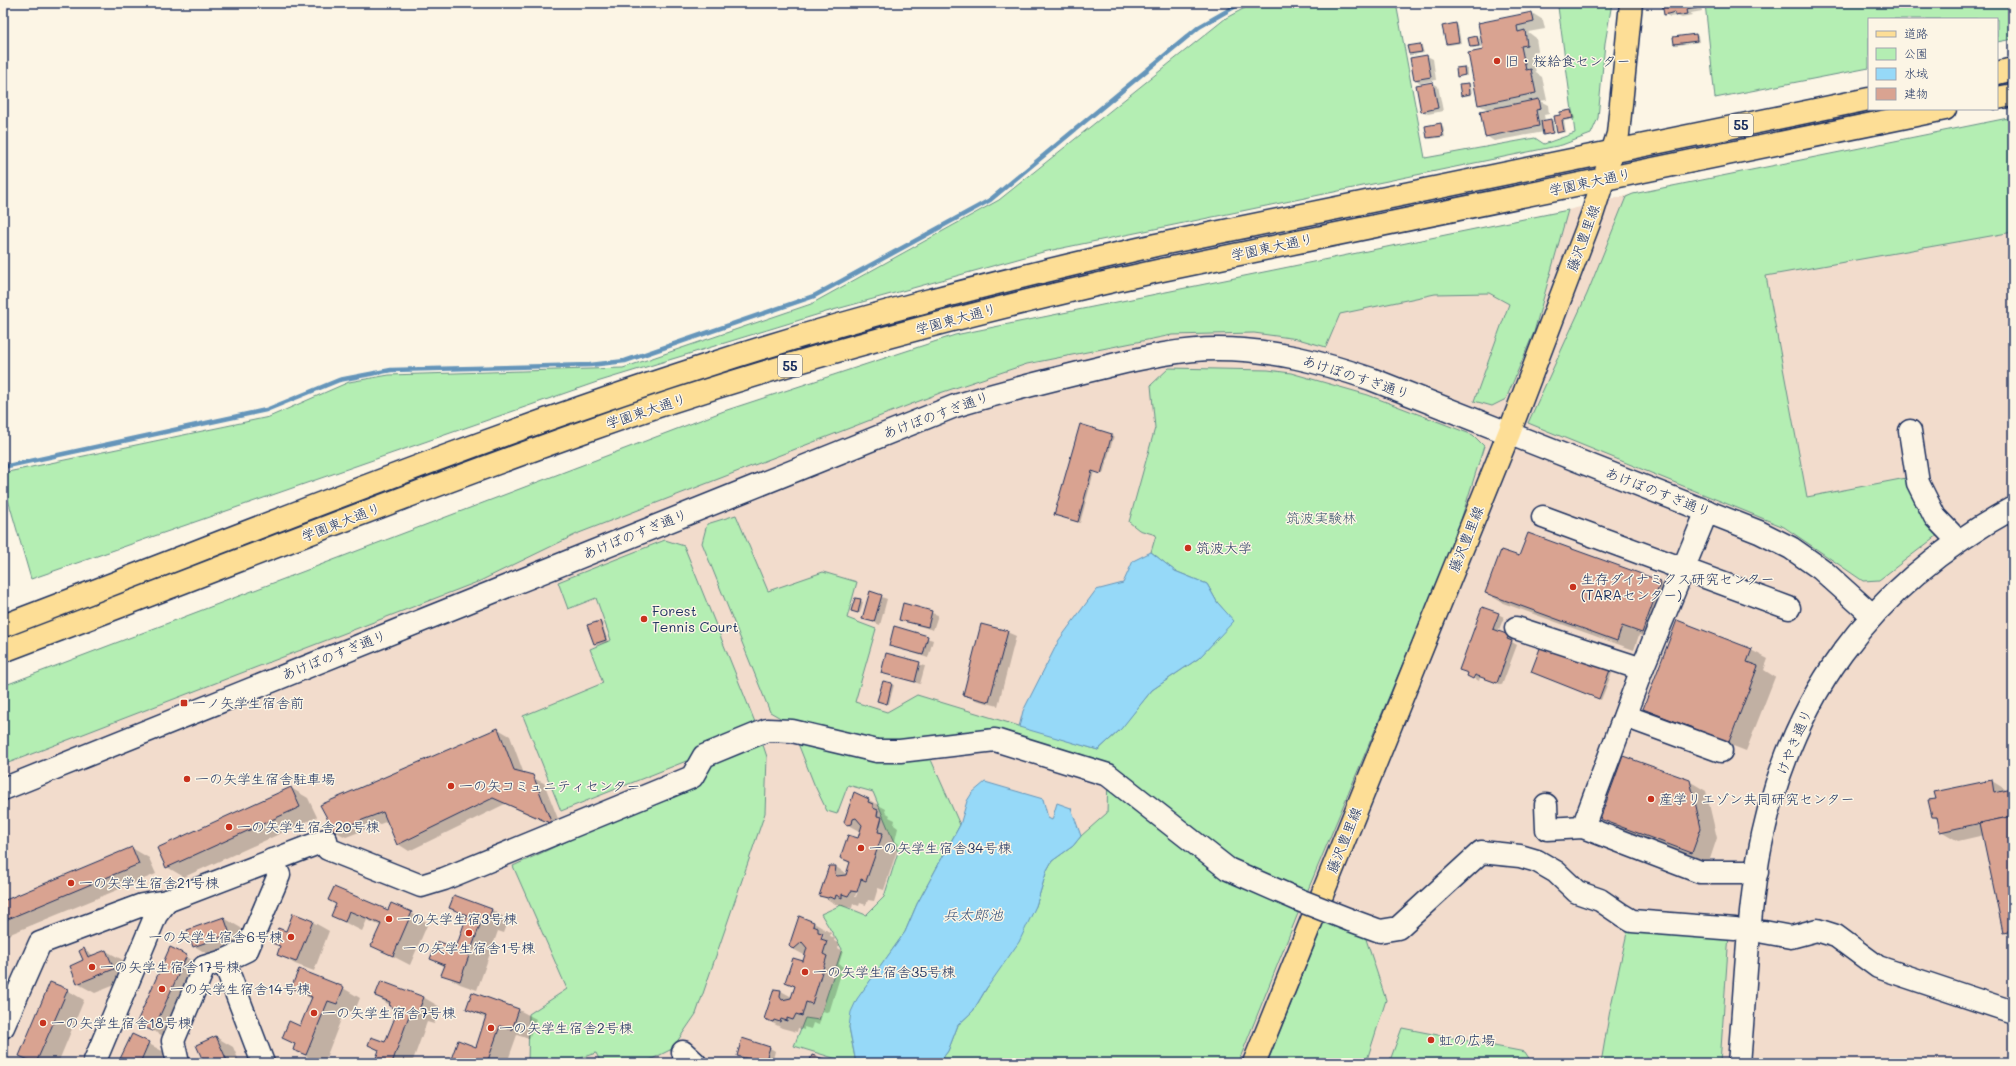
<svg xmlns="http://www.w3.org/2000/svg" width="2016" height="1066" viewBox="0 0 2016 1066" font-family="Mali,'Klee One',sans-serif">
<style>
.built{fill:#f2dccc}
.green{fill:#b4eeb3;stroke:#688e88}
.water{fill:#96d9f8;stroke:#6595ba}
.shadow{fill:#0003;fill-rule:evenodd}
.lines{fill:none;stroke-linecap:round;stroke-linejoin:round}
.stream{stroke:#6595ba;stroke-width:4.5}
.building{fill:#d9a391;stroke:#1b2f5e}
.minor-casing{stroke:#1b2f5e;stroke-width:25}
.major-casing{stroke:#1b2f5e;stroke-width:25}
.minor{stroke:#fcf5e5;stroke-width:22}
.major{stroke:#fdde96;stroke-width:22}
.minor-bridge-casing{stroke:#1b2f5e;stroke-width:25;stroke-linecap:butt}
.minor-bridge{stroke:#fcf5e5;stroke-width:22}
.poi-dot{fill:#c8321e;stroke:#fcf5e5;stroke-width:1.5}
.labels{text-anchor:middle;stroke-width:3;stroke-linejoin:round;paint-order:stroke}
.shield{fill:#fcf5e5;stroke:#5e6a86;stroke-width:1}
.shield-label{font-size:13px;font-weight:bold;fill:#1b2f5e}
.poi-label{font-size:14px;fill:#1b2f5e;stroke:#fcf5e5;text-anchor:start}
.street-label{font-size:14px;fill:#1b2f5e;stroke:#fcf5e5}
.park-label{font-size:14px;fill:#3a556f;stroke:#fcf5e5}
.water-label{font-size:15px;font-style:italic;fill:#34517d;stroke:#fcf5e5}
</style>
<rect width="100%" height="100%" fill="#fcf5e5"/>
<filter id="ink" filterUnits="userSpaceOnUse"><feTurbulence type="fractalNoise" baseFrequency=".025" numOctaves="2"/><feDisplacementMap in="SourceGraphic" scale="8" xChannelSelector="R" yChannelSelector="G"/><feConvolveMatrix kernelMatrix="1 2 1 2 8 2 1 2 1" color-interpolation-filters="sRGB"/></filter>
<g filter="url(#ink)">
<path class="built" d="M2013,120v943h-2010v-377l721,-275 231,-76 613,-125 65,-16 89,-14z"/>
<g class="green">
<path d="M1254,3h142l29,155 110,-20 9,6 31,-11 -17,-126 10,-4h44l-7,40 -7,75 -7,16 -29,11 -519,107 -217,60 -229,70 -566,197 -24,-83h-4v-23l266,-56 80,-35 40,-7 234,-7 188,-64 188,-104 227,-182z"/>
<path d="M1705,3h308v36l-16,3v-23h-128v49l-154,30z"/>
<path d="M2013,117v115l-247,44 41,221 99,-19 32,57 -59,45 -16,1 -79,-54 -256,-104 59,-129 39,-97 7,-3z"/>
<path d="M1568,210l-34,122 -28,67 -14,7 -18,-5 35,-97 -20,-11 -54,1 -95,20 -14,33 -28,-8 -44,-6 -82,2 -145,29 -87,29 -361,140 -99,48 -477,184v-79l721,-275 231,-76z"/>
<path d="M1169,368l99,2 23,3 77,22 105,40 11,11 -29,93 -158,377 -59,147h-299l9,-12 10,-26 15,-14 63,-105 11,-36 5,-9 21,-15 8,-10 26,-23 1,-38 -118,-43 -96,12 -110,-24 -14,-8 -68,-169 5,-19 29,-9 32,76 55,-19 34,10 -10,36 29,11 -21,73 32,10 30,-17 181,55 20,-18 34,-42 47,-32 34,-37 -16,-19 -10,-18 -32,-13 -24,-19 5,-17 -17,-5 -10,-8 26,-94 -4,-43z"/>
<path d="M665,540l19,6 75,186 -198,79 -38,-95 80,-33 -13,-34 21,-9 -15,-42 -28,11 -10,-27z"/>
<path d="M761,739l6,18 -2,56 -69,201 -24,35 -28,14h-43l-5,-10 -31,10h-37l1,-49 38,-25 -54,-123 187,-86 13,-19z"/>
<path d="M797,741l131,12 32,72 -43,79 -12,28 -48,68 -8,27 7,36h-20l1,-4 -43,-13 11,-28 14,2 23,-71 -21,-35 20,-9 25,10 18,-18 14,-45 -25,-60 -25,-7 -11,29 -10,-3 -13,-27z"/>
<path d="M1325,920l39,13 22,67 -20,63h-99z"/>
<path d="M1628,928l101,6 -9,129h-119l9,-53z"/>
<path d="M1402,1028l123,24 7,11h-143z"/>
</g>
<g class="water">
<path d="M1151,552l24,19 32,13 10,18 17,19 -35,37 -47,32 -31,39 -23,21 -79,-23 4,-16 36,-71 37,-50 27,-7 10,-22z"/>
<path d="M985,782l58,17 5,19 4,2 5,-17 14,5 10,28 -8,10 -21,15 -5,9 -11,36 -17,36 -33,47 -13,22 -15,14 -10,26 -9,12h-83l-7,-36 2,-15 6,-13 48,-67 12,-28 43,-79 7,-24 5,-8z"/>
</g>
<g class="shadow">
<path d="M1668,3h32l2,8 -11,2 1,3 -10,2 -5,-2 -7,1 -5,-3z"/>
<path d="M1532,13l11,7 2,9 -17,3 8,6 2,13 -6,1 4,21 6,4 5,23 -7,1 8,4 1,9 -5,1 1,6h8l2,11 -10,1 -1,-1 -50,9 -8,-5 3,-26 -10,-5 6,-54z"/>
<path d="M1456,24l2,2 3,17 -12,2 -3,-1z"/>
<path d="M1696,35l2,1 1,6 -22,3 -2,-1z"/>
<path d="M1477,37l3,2 1,8 -8,1 -2,-1z"/>
<path d="M1420,45l2,1 2,7 -12,2 -2,-1z"/>
<path d="M1427,56l6,3 3,21 -16,3 -5,-4 -4,-20z"/>
<path d="M1464,68l3,1v7h-9l-1,-7z"/>
<path d="M1433,83l5,3 5,25 -15,3 -6,-3z"/>
<path d="M1468,84l3,1 1,10 -8,1 -2,-1z"/>
<path d="M1571,111l2,1 2,7 -11,2 2,11 -6,1 -2,-1 3,-17z"/>
<path d="M1441,124l2,2 2,11 -15,2 -2,-2z"/>
<path d="M1112,434l2,2 -11,38 -9,-2 -14,51 -25,-8z"/>
<path d="M1520,558l140,24 17,10 -18,50 -20,-7 -5,15 -131,-47 -17,-10z"/>
<path d="M870,593l17,6 -7,26 -17,-7z"/>
<path d="M856,599l7,3 -3,11 -5,-1z"/>
<path d="M904,604l34,11 -5,15 -33,-10z"/>
<path d="M1498,614l6,3 -6,15 16,7 -2,3 5,3 -15,40 -22,-8 -1,4 -19,-12z"/>
<path d="M600,622l2,1 6,19 -11,3 -2,-1 -6,-18z"/>
<path d="M895,628l38,12 -5,18 -38,-13z"/>
<path d="M1007,632l9,4 -18,70 -26,-7 -8,-5z"/>
<path d="M1543,644l69,29 -11,27 -66,-27z"/>
<path d="M1751,650l17,9 -4,11 11,7 -29,74 -85,-33 -17,-9z"/>
<path d="M887,654l38,12 -5,18 -38,-12z"/>
<path d="M883,682l11,3 -5,19 -9,-2z"/>
<path d="M498,729l12,7 14,38 20,9 18,46 -57,-25 -96,47 -11,-7 -10,-23 -42,16 -12,-6z"/>
<path d="M1689,781l17,10 11,47 -8,24 -91,-34 -17,-10z"/>
<path d="M1992,781l16,10h5v146l-9,-6 -20,-96 -26,6 -17,-10 -2,-11 -6,-3 4,-18z"/>
<path d="M291,788l17,10 9,19 -133,60 -17,-10z"/>
<path d="M869,800l17,9 -1,3 5,3 -1,2 6,3 -1,5 4,3 -3,13 4,3 -15,46 -6,-2 -4,13 -6,-1 -2,5 -6,-2 -1,3 -6,-2 -1,4 -15,-3 -17,-10 16,-28 11,7 4,-10 -10,-6 18,-19 2,-7 -15,-8zM872,804h2l-1,9zM858,885h2l-4,12h-1z"/>
<path d="M132,848l17,10 7,16 -153,63v-35z"/>
<path d="M454,897l38,13 17,10 -5,13 -6,-2 -21,59 -17,-6 -17,-10 2,-7 -13,-8 24,-10 11,-31 -17,-10z"/>
<path d="M337,905l74,8 17,10 -18,42 -37,-19 8,-20 -14,-6 -5,11 -30,-15z"/>
<path d="M224,918l17,10 6,16 -36,12 -17,-10z"/>
<path d="M313,922l16,9 -15,40 -19,-7 -17,-10 3,-7 -8,-5 13,-10z"/>
<path d="M814,923l17,10 -1,3 5,2 -1,3 6,3 -2,4 5,3 -4,13 4,3 -14,46 -6,-2 -4,14 -6,-2 -2,6 -7,-2v3l-6,-2 -1,4 -15,-4 -17,-9 16,-28 11,6 4,-10 -10,-5 18,-19 2,-7 -15,-8zM822,933h2l-3,11 -2,-1z"/>
<path d="M84,949l10,7 12,-5 17,9 7,19 -35,14 -17,-9 -7,-18 13,-5z"/>
<path d="M171,949l33,17 -33,74 -33,-17z"/>
<path d="M292,988h51l17,10 -6,15 -9,-4 -21,54 -13,-4 -17,-10 2,-4 -13,-7 18,-11 11,-28z"/>
<path d="M67,990l17,10 -26,63h-25l-12,-7z"/>
<path d="M472,993l47,17 17,9 -7,20 -12,-4 -10,28h-47l-7,-4 23,-11 11,-29 -20,-11z"/>
<path d="M376,996l47,1 17,10 -6,17 -7,-2 -15,41h-31l-5,-3 4,-9 -11,-6 17,-2 12,-32z"/>
<path d="M132,1035l34,18 -5,10h-42z"/>
<path d="M216,1037l17,10 7,16h-35z"/>
<path d="M770,1048l5,3 -3,12h-14l-20,-7z"/>
</g>
<g class="lines">
<path class="stream" d="M3,467l263,-57 73,-30 52,-10 199,-5 35,-4 189,-65 176,-96 209,-173 42,-24"/>
</g>
<g class="building">
<path d="M1662,3h34l1,5 -11,2 1,4 -12,2v-4l-11,3z"/>
<path d="M1532,12l2,10 -17,4 1,6 7,-2 2,15 -6,1 5,24 5,-1 5,24 -58,12 -10,-52 15,-3 -5,-27z"/>
<path d="M1456,23l3,19 -13,2 -4,-18z"/>
<path d="M1696,34l1,7 -23,3 -1,-7z"/>
<path d="M1477,36l2,10 -9,1 -2,-9z"/>
<path d="M1420,44l2,8 -13,2 -2,-8z"/>
<path d="M1427,55l4,22 -17,3 -4,-22z"/>
<path d="M1464,67l1,8 -8,2 -1,-9z"/>
<path d="M1433,82l5,26 -17,4 -5,-27z"/>
<path d="M1469,83l1,11 -9,2 -2,-12z"/>
<path d="M1539,99l2,10 -5,1 3,16 -54,11 -5,-26z"/>
<path d="M1571,110l2,8 -11,2 2,11 -7,2 -3,-17 6,-1v-3z"/>
<path d="M1551,119l2,14 -10,2 -2,-14z"/>
<path d="M1441,123l2,13 -16,2 -2,-12z"/>
<path d="M1080,424l32,10 -11,40 -9,-3 -14,51 -24,-7z"/>
<path d="M1528,533l133,48 -19,52 -20,-7 -5,15 -132,-48 16,-43 18,6z"/>
<path d="M870,591l12,4 -8,27 -12,-3z"/>
<path d="M855,598l6,1 -3,14 -7,-2z"/>
<path d="M903,603l29,8 -4,16 -29,-7z"/>
<path d="M1482,607l17,6 -6,16 16,6 -2,4 5,2 -15,42 -22,-8 -2,4 -6,-3 1,-3 -9,-3z"/>
<path d="M1677,620l75,29 -5,13 11,4 -29,76 -86,-33z"/>
<path d="M600,621l6,19 -12,4 -7,-19z"/>
<path d="M981,624l27,7 -19,71 -26,-7z"/>
<path d="M894,626l34,10 -5,19 -34,-9z"/>
<path d="M1542,643l68,27 -11,29 -68,-27z"/>
<path d="M886,653l34,9 -5,20 -34,-9z"/>
<path d="M883,681l9,2 -5,21 -10,-3z"/>
<path d="M498,728l16,42 19,5 19,49 -59,-26 -96,47 -14,-33 -49,19 -14,-26z"/>
<path d="M1623,756l67,24 11,48 -9,25 -92,-34z"/>
<path d="M1992,780l2,13 18,-4 1,27 -73,16 -3,-15h-5l-4,-17 8,-1 -2,-7z"/>
<path d="M291,787l9,20 -134,61 -9,-20z"/>
<path d="M854,792l15,7 -1,3 5,2v4l5,2 -1,6 5,1 -4,15 5,1 -17,48 -5,-2 -4,13 -6,-1 -3,5 -6,-2v4l-6,-3 -1,4 -6,-2 -1,1 -9,-2 10,-30h7l-1,8 2,2 9,-1 4,-13 -10,-4 8,-23 10,3 4,-13 -6,-7 -3,1 -1,5 -6,1 -2,-3z"/>
<path d="M2013,816v114l-10,2 -23,-109z"/>
<path d="M132,847l7,17 -136,57v-20z"/>
<path d="M334,887l54,23 3,-7 21,9 -19,44 -22,-10 10,-22 -32,-13 -4,11 -14,-6 5,-12 -8,-4z"/>
<path d="M454,895l38,14 -5,15 -6,-2 -21,59 -19,-6 4,-10 -15,-6 7,-18 19,7 11,-33 -18,-7z"/>
<path d="M293,913l20,8 -17,41 -19,-7 3,-9 -8,-3 6,-15 8,3z"/>
<path d="M799,916l15,6 -1,4 5,2v4l5,1 -2,6 6,2 -4,13 4,2 -15,48 -6,-2 -4,14 -6,-2 -3,6 -6,-2v3l-6,-2 -1,3 -6,-2 -1,2 -9,-3 10,-30 7,1 -1,7 2,3 9,-2 4,-12 -10,-4 8,-24 10,3 4,-13 -5,-6 -8,7 -3,-1 -2,-2z"/>
<path d="M224,917l6,17 -37,13 -6,-17z"/>
<path d="M170,947l17,8 -34,76 -17,-7z"/>
<path d="M84,948l4,9 18,-7 8,19 -37,15 -7,-18 13,-6 -4,-9z"/>
<path d="M299,969l45,18 -7,17 -9,-3 -22,54 -13,-5 2,-6 -13,-6 7,-17 11,5 12,-29 -21,-9z"/>
<path d="M381,981l43,16 -7,18 -7,-2 -18,50h-11l-6,-2 4,-11 -11,-5 3,-8 14,5 13,-32 -9,-4 1,-4 -15,-6z"/>
<path d="M50,982l18,7 -32,74 -17,-7z"/>
<path d="M472,992l47,17 -7,21 -12,-4 -13,37h-26l-10,-4 7,-19 18,7 10,-31 -20,-7z"/>
<path d="M132,1034l17,8 -9,21h-22z"/>
<path d="M216,1036l12,27h-24l-8,-18z"/>
<path d="M742,1038l28,9 -5,16 -28,-7z"/>
<path d="M812,1055l18,6 -1,2h-20z"/>
</g>
<g class="lines">
<defs>
<g id="minor">
<path d="M1910,431l8,52 17,34 23,24"/>
<path d="M1543,517l246,91"/>
<path d="M1516,628l126,41"/>
<path d="M1625,716l96,35"/>
<path d="M3,789l952,-383c49,-15 99,-27 149,-39 38,-9 75,-18 114,-18 53,0 103,13 153,30l388,153 32,16 30,21 51,46"/>
<path d="M1546,805l1,24 36,-2 117,45h57"/>
<path d="M1583,827l59,-158 65,-158"/>
<path d="M1350,920l30,11 18,-3 83,-76 39,4 17,5 19,11 21,20 23,8 22,15 10,6 103,8"/>
<path d="M1764,932l27,5 26,-7 19,6 42,31 135,45"/>
<path d="M224,961l39,102"/>
<path d="M3,1027l37,-84 102,-38 25,-4 159,-61 2,9 93,37 23,-7 248,-102 12,-21 63,-26 25,1 85,20h23l95,-11 113,35 120,94 71,31"/>
<path d="M683,1052l12,11"/>
<path d="M94,1063l62,-148 11,-14"/>
<path d="M178,1063l-5,-22 31,-74 20,-6 23,-11 32,-75 -7,-15"/>
<path d="M1739,1063c6,-67 8,-137 19,-203 28,-161 112,-274 255,-352"/>
</g>
<g id="major">
<path d="M1997,73l16,-4"/>
<path d="M1997,98l16,-3"/>
<path d="M3,626c232,-88 462,-183 699,-259 149,-49 301,-87 454,-122l713,-146"/>
<path d="M3,651c193,-73 385,-150 580,-219 189,-68 384,-119 579,-162l783,-161"/>
<path d="M1254,1063l255,-630 83,-218 26,-81 13,-131"/>
</g>
</defs>
<use href="#minor" class="minor-casing"/>
<use href="#major" class="major-casing"/>
<use href="#minor" class="minor"/>
<use href="#major" class="major"/>
<defs>
<path id="minor-bridge" d="M1299,900l51,20"/>
</defs>
<use href="#minor-bridge" class="minor-bridge-casing"/>
<use href="#minor-bridge" class="minor-bridge"/>
</g>
</g>
<g class="poi-dot">
<circle cx="1497" cy="61" r="4"/>
<circle cx="1188" cy="548" r="4"/>
<circle cx="1573" cy="587" r="4"/>
<circle cx="644" cy="619" r="4"/>
<rect x="180" y="699" width="8" height="8" rx="2"/>
<circle cx="187" cy="779" r="4"/>
<circle cx="451" cy="786" r="4"/>
<circle cx="1651" cy="799" r="4"/>
<circle cx="229" cy="827" r="4"/>
<circle cx="861" cy="848" r="4"/>
<circle cx="71" cy="883" r="4"/>
<circle cx="389" cy="919" r="4"/>
<circle cx="469" cy="933" r="4"/>
<circle cx="291" cy="937" r="4"/>
<circle cx="92" cy="967" r="4"/>
<circle cx="805" cy="972" r="4"/>
<circle cx="162" cy="989" r="4"/>
<circle cx="314" cy="1013" r="4"/>
<circle cx="43" cy="1023" r="4"/>
<circle cx="491" cy="1028" r="4"/>
<circle cx="1431" cy="1040" r="4"/>
</g>
<g class="labels">
<g class="shield">
<rect x="1729" y="114" width="24" height="22" rx="3"/>
<rect x="778" y="355" width="24" height="22" rx="3"/>
</g>
<g class="shield-label">
<text x="1741" y="130">55</text>
<text x="790" y="371">55</text>
</g>
<g class="poi-label">
<text x="1505" y="66">旧・桜給食センター</text>
<text x="1196" y="553">筑波大学</text>
<text x="1581" y="584">生存ダイナミクス研究センター<tspan x="1581" dy="16">(TARAセンター)</tspan></text>
<text x="652" y="616">Forest<tspan x="652" dy="16">Tennis Court</tspan></text>
<text x="192" y="708">一ノ矢学生宿舎前</text>
<text x="195" y="784">一の矢学生宿舎駐車場</text>
<text x="459" y="791">一の矢コミュニティセンター</text>
<text x="1659" y="804">産学リエゾン共同研究センター</text>
<text x="237" y="832">一の矢学生宿舎20号棟</text>
<text x="869" y="853">一の矢学生宿舎34号棟</text>
<text x="79" y="888">一の矢学生宿舎21号棟</text>
<text x="397" y="924">一の矢学生宿3号棟</text>
<text x="283" y="942" text-anchor="end">一の矢学生宿舎6号棟</text>
<text x="469" y="953" text-anchor="middle">一の矢学生宿舎1号棟</text>
<text x="100" y="972">一の矢学生宿舎17号棟</text>
<text x="813" y="977">一の矢学生宿舎35号棟</text>
<text x="170" y="994">一の矢学生宿舎14号棟</text>
<text x="322" y="1018">一の矢学生宿舎7号棟</text>
<text x="51" y="1028">一の矢学生宿舎18号棟</text>
<text x="499" y="1033">一の矢学生宿舎2号棟</text>
<text x="1439" y="1045">虹の広場</text>
</g>
<g class="street-label">
<text transform="translate(1590 182) rotate(-12)" y="5">学園東大通り</text>
<text transform="translate(1583 238) rotate(-70)" y="5">藤沢豊里線</text>
<text transform="translate(1272 247) rotate(-12)" y="5">学園東大通り</text>
<text transform="translate(956 319) rotate(-15)" y="5">学園東大通り</text>
<text transform="translate(1356 377) rotate(18)" y="5">あけぼのすぎ通り</text>
<text transform="translate(646 411) rotate(-18)" y="5">学園東大通り</text>
<text transform="translate(936 415) rotate(-20)" y="5">あけぼのすぎ通り</text>
<text transform="translate(1658 492) rotate(21)" y="5">あけぼのすぎ通り</text>
<text transform="translate(341 522) rotate(-21)" y="5">学園東大通り</text>
<text transform="translate(635 534) rotate(-22)" y="5">あけぼのすぎ通り</text>
<text transform="translate(1466 539) rotate(-68)" y="5">藤沢豊里線</text>
<text transform="translate(334 655) rotate(-22)" y="5">あけぼのすぎ通り</text>
<text transform="translate(1794 742) rotate(-67)" y="5">けやき通り</text>
<text transform="translate(1344 840) rotate(-68)" y="5">藤沢豊里線</text>
</g>
<g class="park-label">
<text x="1321" y="523">筑波実験林</text>
</g>
<g class="water-label">
<text x="973" y="920">兵太郎池</text>
</g>
</g>
<rect width="2016" height="1066" fill="none" stroke="#fcf5e5" stroke-width="16"/>
<rect x="8" y="8" width="2000" height="1050" fill="none" stroke="#1b2f5e" stroke-width="1.5" filter="url(#ink)"/>
<rect x="1868" y="18" width="130" height="92" fill="#fcf5e5" stroke="#a2a6af"/>
<rect x="1876" y="31" width="20" height="6" fill="#fdde96" stroke="#a2a6af"/>
<text x="1904" y="38" font-size="12" fill="#1b2f5e">道路</text>
<rect x="1876" y="48" width="20" height="12" fill="#b4eeb3" stroke="#a2a6af"/>
<text x="1904" y="58" font-size="12" fill="#1b2f5e">公園</text>
<rect x="1876" y="68" width="20" height="12" fill="#96d9f8" stroke="#a2a6af"/>
<text x="1904" y="78" font-size="12" fill="#1b2f5e">水域</text>
<rect x="1876" y="88" width="20" height="12" fill="#d9a391" stroke="#a2a6af"/>
<text x="1904" y="98" font-size="12" fill="#1b2f5e">建物</text>
</svg>
